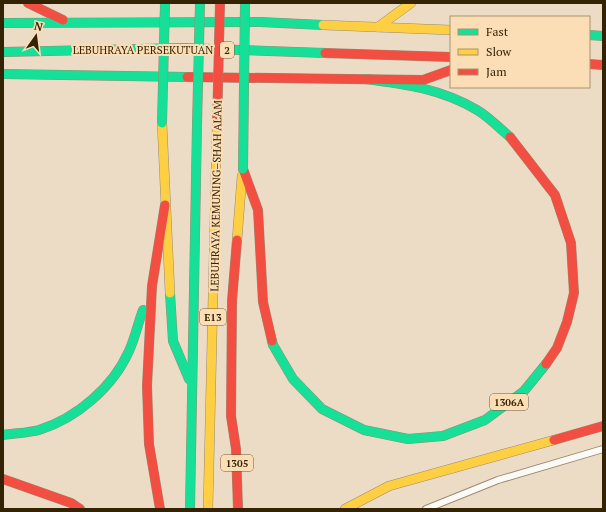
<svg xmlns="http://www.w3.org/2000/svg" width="606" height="512" viewBox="0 0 606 512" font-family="'PT Serif',serif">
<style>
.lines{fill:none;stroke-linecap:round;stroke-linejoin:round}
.lane-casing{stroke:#9b8b71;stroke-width:8}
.fast-casing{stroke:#9b8b71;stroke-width:10}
.slow-casing{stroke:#9b8b71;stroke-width:10}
.jam-casing{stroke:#9b8b71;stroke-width:10}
.lane{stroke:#fcfaf6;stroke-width:6}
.fast{stroke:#16e098;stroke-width:9}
.slow{stroke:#ffcf43;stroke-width:9}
.jam{stroke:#f24e42;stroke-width:9}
.fast-bridge-casing{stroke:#9b8b71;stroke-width:10;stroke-linecap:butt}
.jam-bridge-casing{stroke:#9b8b71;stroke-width:10;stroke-linecap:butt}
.fast-bridge{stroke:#16e098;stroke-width:9}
.jam-bridge{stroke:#f24e42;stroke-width:9}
.labels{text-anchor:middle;stroke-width:4;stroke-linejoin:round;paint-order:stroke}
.shield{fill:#fbdeb6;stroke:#705a39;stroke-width:1}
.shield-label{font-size:10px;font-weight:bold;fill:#342204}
.street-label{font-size:11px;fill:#342204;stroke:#fbdeb6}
</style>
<rect width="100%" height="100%" fill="#ecdbc5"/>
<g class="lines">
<defs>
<path id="lane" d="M426,509l72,-29 105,-31"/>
<g id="fast">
<path d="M3,23l257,-1 63,3"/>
<path d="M589,35l14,1"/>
<path d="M3,52l180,-4 142,5"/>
<path d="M3,74l184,3"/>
<path d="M366,79c39,5 76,10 111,31 12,7 22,18 33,27"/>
<path d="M170,293l3,48 16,38"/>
<path d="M272,341l1,4 20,34 29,30 42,21 44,9 35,-3 42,-16 39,-29 22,-27"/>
<path d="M3,435c12,-2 25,-2 36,-5 38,-12 74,-43 90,-79 6,-13 9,-28 14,-41"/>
<path d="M190,509l7,-384"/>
</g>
<g id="slow">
<path d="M323,25l128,5"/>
<path d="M378,27l33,-24"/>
<path d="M162,123l8,170"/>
<path d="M237,240l5,-64"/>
<path d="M208,509l9,-384"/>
<path d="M345,509l44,-23 165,-46"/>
</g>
<g id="jam">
<path d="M28,3l35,17"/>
<path d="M325,53l126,4"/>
<path d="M589,64l14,1"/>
<path d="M187,77l236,3 28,-10"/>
<path d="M510,137l45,58 16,48 3,50 -7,29 -10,26 -11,16"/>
<path d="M243,169l15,41 5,92 9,39"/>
<path d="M237,240l-5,61 -1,115 5,33 2,60"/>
<path d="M554,440l49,-14"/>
<path d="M3,479l68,24 9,6"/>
<path d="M160,509l-11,-65 -2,-58 5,-100 13,-81"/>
</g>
</defs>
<use href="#lane" class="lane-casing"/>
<use href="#fast" class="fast-casing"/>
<use href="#slow" class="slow-casing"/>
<use href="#jam" class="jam-casing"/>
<use href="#lane" class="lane"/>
<use href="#fast" class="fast"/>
<use href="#slow" class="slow"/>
<use href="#jam" class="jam"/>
<defs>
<g id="fast-bridge">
<path d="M162,123l3,-120"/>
<path d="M197,125l3,-122"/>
<path d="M243,169l2,-166"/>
</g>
<path id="jam-bridge" d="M217,125l3,-122"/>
</defs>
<use href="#fast-bridge" class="fast-bridge-casing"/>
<use href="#jam-bridge" class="jam-bridge-casing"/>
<use href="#fast-bridge" class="fast-bridge"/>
<use href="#jam-bridge" class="jam-bridge"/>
</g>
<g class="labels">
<g class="shield">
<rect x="220" y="42" width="14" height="16" rx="3"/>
<rect x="200" y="309" width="26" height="16" rx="3"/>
<rect x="490" y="394" width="38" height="16" rx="3"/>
<rect x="221" y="455" width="32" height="16" rx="3"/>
</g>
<g class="shield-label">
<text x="227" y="54">2</text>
<text x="213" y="321">E13</text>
<text x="509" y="406">1306A</text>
<text x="237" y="467">1305</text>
</g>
<g class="street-label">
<text x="143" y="54">LEBUHRAYA PERSEKUTUAN</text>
<text transform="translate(216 196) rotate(-89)" y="4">LEBUHRAYA KEMUNING–SHAH ALAM</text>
</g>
</g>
<rect width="606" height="512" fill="none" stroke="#342204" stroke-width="8"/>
<rect x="450" y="16" width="140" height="72" fill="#fbdeb6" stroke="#ab936f"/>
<rect x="458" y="29" width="20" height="6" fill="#16e098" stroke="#ab936f"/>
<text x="486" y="36" font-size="12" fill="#342204">Fast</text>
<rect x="458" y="49" width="20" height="6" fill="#ffcf43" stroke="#ab936f"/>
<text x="486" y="56" font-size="12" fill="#342204">Slow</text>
<rect x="458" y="69" width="20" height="6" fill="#f24e42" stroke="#ab936f"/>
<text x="486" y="76" font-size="12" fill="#342204">Jam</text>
<g transform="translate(36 36) rotate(14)" stroke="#fbdeb6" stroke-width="3" paint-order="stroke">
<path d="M0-3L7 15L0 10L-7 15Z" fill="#342204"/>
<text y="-6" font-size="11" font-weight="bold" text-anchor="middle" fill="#342204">N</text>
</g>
</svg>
